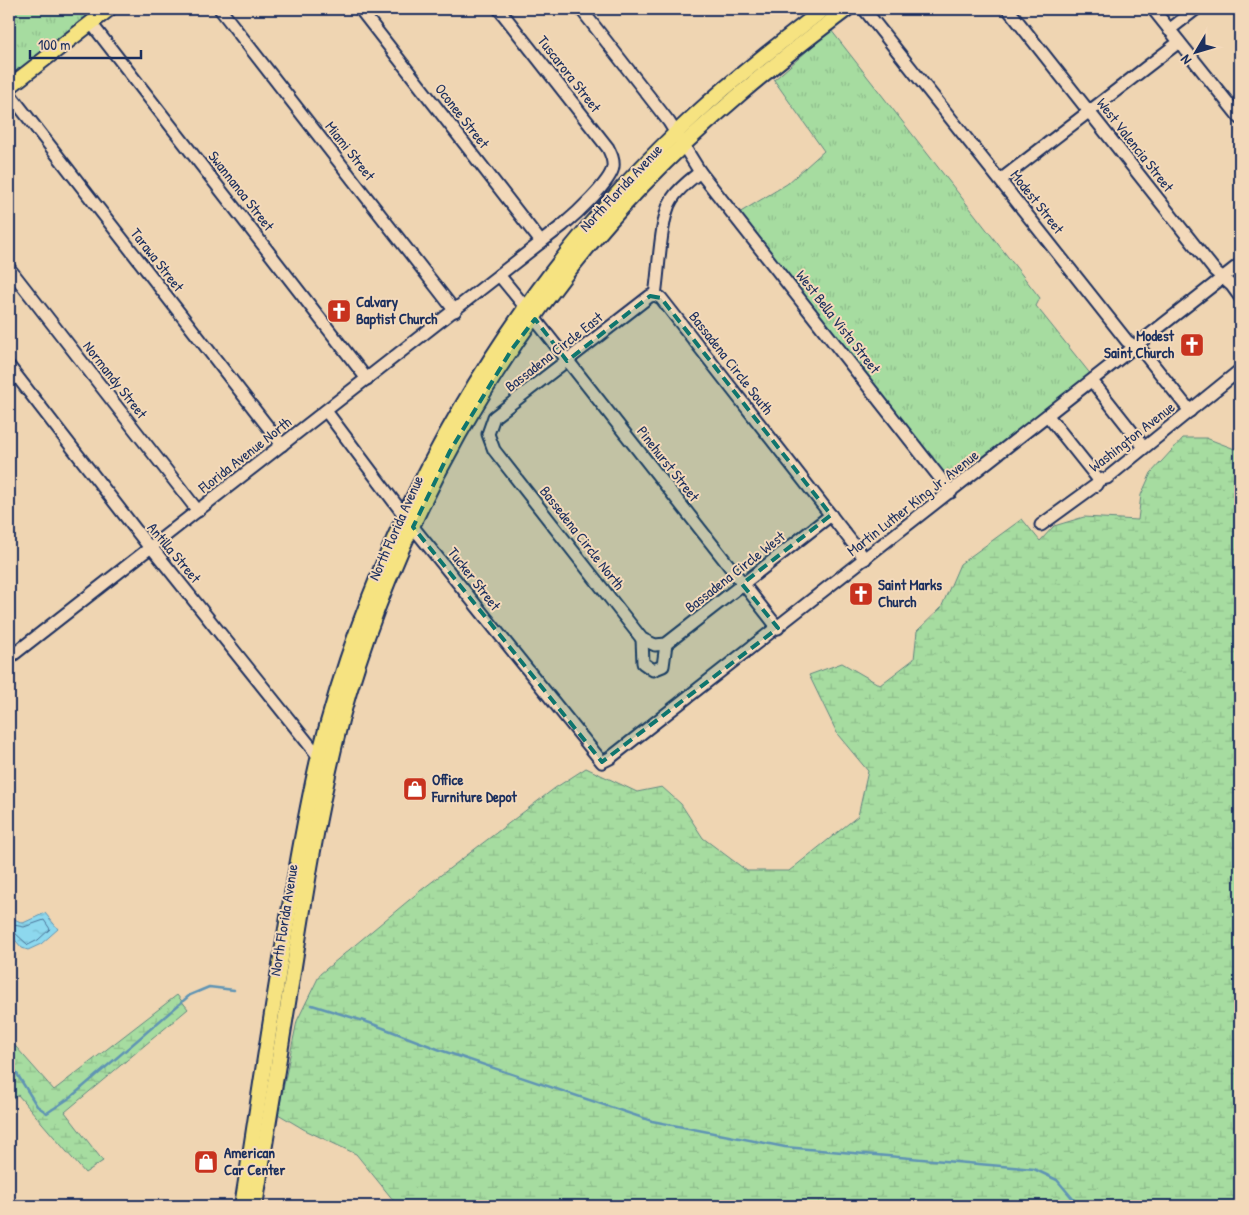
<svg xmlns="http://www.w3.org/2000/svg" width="1249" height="1215" viewBox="0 0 1249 1215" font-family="'Patrick Hand',sans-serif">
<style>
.wetland{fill:url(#wetland-marsh);stroke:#60867f}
.park{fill:url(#park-tufts);stroke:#60867f}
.water{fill:url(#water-ripples);stroke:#5f94b4}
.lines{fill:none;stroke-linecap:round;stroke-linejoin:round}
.shore{stroke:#497398;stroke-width:1}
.stream{stroke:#5f94b4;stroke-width:2.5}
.minor-casing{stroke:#1b2f5e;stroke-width:15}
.major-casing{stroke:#1b2f5e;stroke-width:18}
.minor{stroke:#f3d9ba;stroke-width:11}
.major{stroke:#f6e381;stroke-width:14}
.marked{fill:#0f766e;fill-opacity:0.2;stroke:#0f766e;stroke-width:4;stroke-dasharray:10 6;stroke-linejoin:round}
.labels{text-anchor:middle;stroke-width:4;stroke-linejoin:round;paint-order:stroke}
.street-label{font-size:15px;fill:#1b2f5e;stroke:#f3d9ba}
.poi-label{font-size:15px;font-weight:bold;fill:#1b2f5e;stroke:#f3d9ba;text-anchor:start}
</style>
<defs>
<pattern id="wetland-marsh" width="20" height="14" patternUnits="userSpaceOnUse" patternTransform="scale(1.25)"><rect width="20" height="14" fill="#a6dca0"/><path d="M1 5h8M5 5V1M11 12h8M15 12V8" fill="none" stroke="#8ebd8c"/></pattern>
<pattern id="park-tufts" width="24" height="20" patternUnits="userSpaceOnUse" patternTransform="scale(1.25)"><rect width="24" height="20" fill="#a6dca0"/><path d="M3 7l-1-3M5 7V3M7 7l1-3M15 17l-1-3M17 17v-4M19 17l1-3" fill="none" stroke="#8ebd8c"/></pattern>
<pattern id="water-ripples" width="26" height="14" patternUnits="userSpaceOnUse" patternTransform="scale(1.25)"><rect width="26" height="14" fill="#8dd8ee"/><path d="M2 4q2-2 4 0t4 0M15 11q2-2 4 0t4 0" fill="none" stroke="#79bace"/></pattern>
</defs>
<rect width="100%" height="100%" fill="#efd5b2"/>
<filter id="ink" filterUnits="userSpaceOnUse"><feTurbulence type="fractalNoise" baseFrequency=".02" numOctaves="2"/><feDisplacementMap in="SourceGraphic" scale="10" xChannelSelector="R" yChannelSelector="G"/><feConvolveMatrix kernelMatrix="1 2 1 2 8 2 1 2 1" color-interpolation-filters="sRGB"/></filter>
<g filter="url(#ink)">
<g class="wetland">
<path d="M1183,438h23l34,13v755h-842l-42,-52 -51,-24 -27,-16 19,-93 23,-47 100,-83 135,-103 31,-20 51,24 25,-5 19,17 22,34 44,33h42l69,-55 10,-45 -30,-36 -29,-60 33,-12 38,22 34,-26 3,-28 24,-23 19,-44 62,-45 18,22 14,-15 30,-9 54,3 3,-25 10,-22z"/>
<path d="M177,995l11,14 -123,103 38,49 -18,12 -67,-78 -9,7v-63l45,51z"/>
</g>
<g class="park">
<path d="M9,9h94l-94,73z"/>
<path d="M831,30l209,268 -4,8 56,70 -140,110 -213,-273 48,-29 37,-33 -50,-71z"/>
</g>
<path class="water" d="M45,913l13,16 -17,15 -13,6 -6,-2 -13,-15v-13l3,-2 11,5z"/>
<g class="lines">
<path class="shore" d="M9,924l15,3 20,-7 6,9 -12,11 -10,5 -14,-13 -5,-1"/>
<g class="stream">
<path d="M312,1005l58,18 73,28 209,70 133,26 249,22 23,11 22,26"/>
<path d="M9,1061l28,45 10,7 24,-16 119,-102 19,-8 25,3"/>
</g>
<defs>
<g id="minor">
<path d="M220,9l235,302"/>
<path d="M360,9l181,233"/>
<path d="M581,9l88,113 31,50 251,320"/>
<path d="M864,9l263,332 17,12 46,58"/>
<path d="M1008,9l207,262 17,15 8,11"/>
<path d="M1153,9l87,109"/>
<path d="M91,23l276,356"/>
<path d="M1169,30l27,-21"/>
<path d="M9,93l273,352"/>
<path d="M1003,183v-5l176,-136"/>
<path d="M9,268l189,243"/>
<path d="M499,275l27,33"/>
<path d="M655,295l-5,1 -156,121 -6,17 6,16 148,189 13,6 11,-1 165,-129"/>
<path d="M655,295l6,3 204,261"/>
<path d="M655,295c4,-23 5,-78 17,-96 7,-11 18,-19 28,-27"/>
<path d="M535,319l243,309"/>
<path d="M9,366l137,177 6,5 167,209"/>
<path d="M1092,381l52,66"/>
<path d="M326,411l87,116 189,235 8,-4 630,-494"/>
<path d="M1048,416l51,64"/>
<path d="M1041,525l55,-40 3,-5 8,-2 133,-108"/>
<path d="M642,639l1,24 10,7 10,-4 3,-22"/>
<path d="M9,658l554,-433c12,-10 48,-43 50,-58 1,-7 -2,-13 -5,-19l-109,-139"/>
</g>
<g id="major">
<path d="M9,87l100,-78"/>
<path d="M242,1206c16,-100 30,-200 48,-300 9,-50 17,-101 29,-150 62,-244 191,-470 377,-642 40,-37 84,-71 128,-105"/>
<path d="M255,1206c13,-80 26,-160 39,-240 13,-83 26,-165 47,-246 54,-197 160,-386 301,-534 63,-66 132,-122 205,-177"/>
</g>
</defs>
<use href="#minor" class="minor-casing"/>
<use href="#major" class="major-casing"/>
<use href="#minor" class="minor"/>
<use href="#major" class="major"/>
</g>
</g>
<path class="marked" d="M650,296l11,2 170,217 -89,69 36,44 -176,134 -189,-235 37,-76 62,-102 23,-30 32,42z"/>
<defs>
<symbol id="church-square" viewBox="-11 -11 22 22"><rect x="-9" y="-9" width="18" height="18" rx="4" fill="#c8321e" stroke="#f3d9ba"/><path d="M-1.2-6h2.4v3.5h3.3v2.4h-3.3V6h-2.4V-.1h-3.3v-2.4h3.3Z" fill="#fff"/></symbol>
<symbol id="shop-square" viewBox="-11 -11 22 22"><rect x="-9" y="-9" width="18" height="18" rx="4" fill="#c8321e" stroke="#f3d9ba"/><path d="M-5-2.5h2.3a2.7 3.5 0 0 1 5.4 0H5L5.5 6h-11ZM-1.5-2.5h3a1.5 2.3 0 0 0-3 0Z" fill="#fff"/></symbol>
</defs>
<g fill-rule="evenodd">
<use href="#church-square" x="325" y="297" width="28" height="28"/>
<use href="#church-square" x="1178" y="331" width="28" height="28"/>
<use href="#church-square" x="847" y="580" width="28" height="28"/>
<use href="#shop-square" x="401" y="775" width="28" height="28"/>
<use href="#shop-square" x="192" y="1148" width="28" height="28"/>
</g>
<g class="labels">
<g class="street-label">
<text transform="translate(569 74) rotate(52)" y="5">Tuscarora Street</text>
<text transform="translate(462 116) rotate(52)" y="5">Oconee Street</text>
<text transform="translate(1135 145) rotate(52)" y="5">West Valencia Street</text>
<text transform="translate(350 151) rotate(52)" y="5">Miami Street</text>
<text transform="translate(621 188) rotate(-47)" y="5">North Florida Avenue</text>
<text transform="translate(241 191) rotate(52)" y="5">Swannanoa Street</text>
<text transform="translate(1037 202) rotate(52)" y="5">Modest Street</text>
<text transform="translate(157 260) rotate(52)" y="5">Tarawa Street</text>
<text transform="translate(838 322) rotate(52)" y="5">West Bella Vista Street</text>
<text transform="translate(554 352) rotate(-38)" y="5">Bassadena Circle East</text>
<text transform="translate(731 363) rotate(52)" y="5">Bassadena Circle South</text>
<text transform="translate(115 380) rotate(52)" y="5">Normandy Street</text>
<text transform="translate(1132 437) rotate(-38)" y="5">Washington Avenue</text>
<text transform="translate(245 455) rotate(-38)" y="5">Florida Avenue North</text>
<text transform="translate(668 464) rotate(52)" y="5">Pinehurst Street</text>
<text transform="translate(913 503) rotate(-38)" y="5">Martin Luther King Jr. Avenue</text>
<text transform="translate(396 528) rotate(-66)" y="5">North Florida Avenue</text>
<text transform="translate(582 538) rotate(52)" y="5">Bassedena Circle North</text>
<text transform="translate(174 553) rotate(50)" y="5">Antilla Street</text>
<text transform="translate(735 572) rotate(-38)" y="5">Bassadena Circle West</text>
<text transform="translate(474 579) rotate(52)" y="5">Tucker Street</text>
<text transform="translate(284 920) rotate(-81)" y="5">North Florida Avenue</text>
</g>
<g class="poi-label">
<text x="356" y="307">Calvary<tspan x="356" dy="17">Baptist Church</tspan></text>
<text x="1174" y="341" text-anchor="end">Modest<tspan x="1174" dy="17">Saint Church</tspan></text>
<text x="878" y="590">Saint Marks<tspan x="878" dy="17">Church</tspan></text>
<text x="432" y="785">Office<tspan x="432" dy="17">Furniture Depot</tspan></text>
<text x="224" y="1158">American<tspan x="224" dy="17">Car Center</tspan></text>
</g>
</g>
<rect width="1249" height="1215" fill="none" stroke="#f3d9ba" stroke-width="30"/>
<rect x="15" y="15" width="1219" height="1185" fill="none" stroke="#1b2f5e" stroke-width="2" filter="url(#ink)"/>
<g transform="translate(1196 52) rotate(232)" stroke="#f3d9ba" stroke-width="4" paint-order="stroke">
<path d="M0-4L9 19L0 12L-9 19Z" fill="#1b2f5e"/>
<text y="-8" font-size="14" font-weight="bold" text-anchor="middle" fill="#1b2f5e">N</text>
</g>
<path d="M30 50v8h111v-8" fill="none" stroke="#1b2f5e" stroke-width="2.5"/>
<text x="38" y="50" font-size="15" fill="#1b2f5e" stroke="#f3d9ba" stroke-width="4" paint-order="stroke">100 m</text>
</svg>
